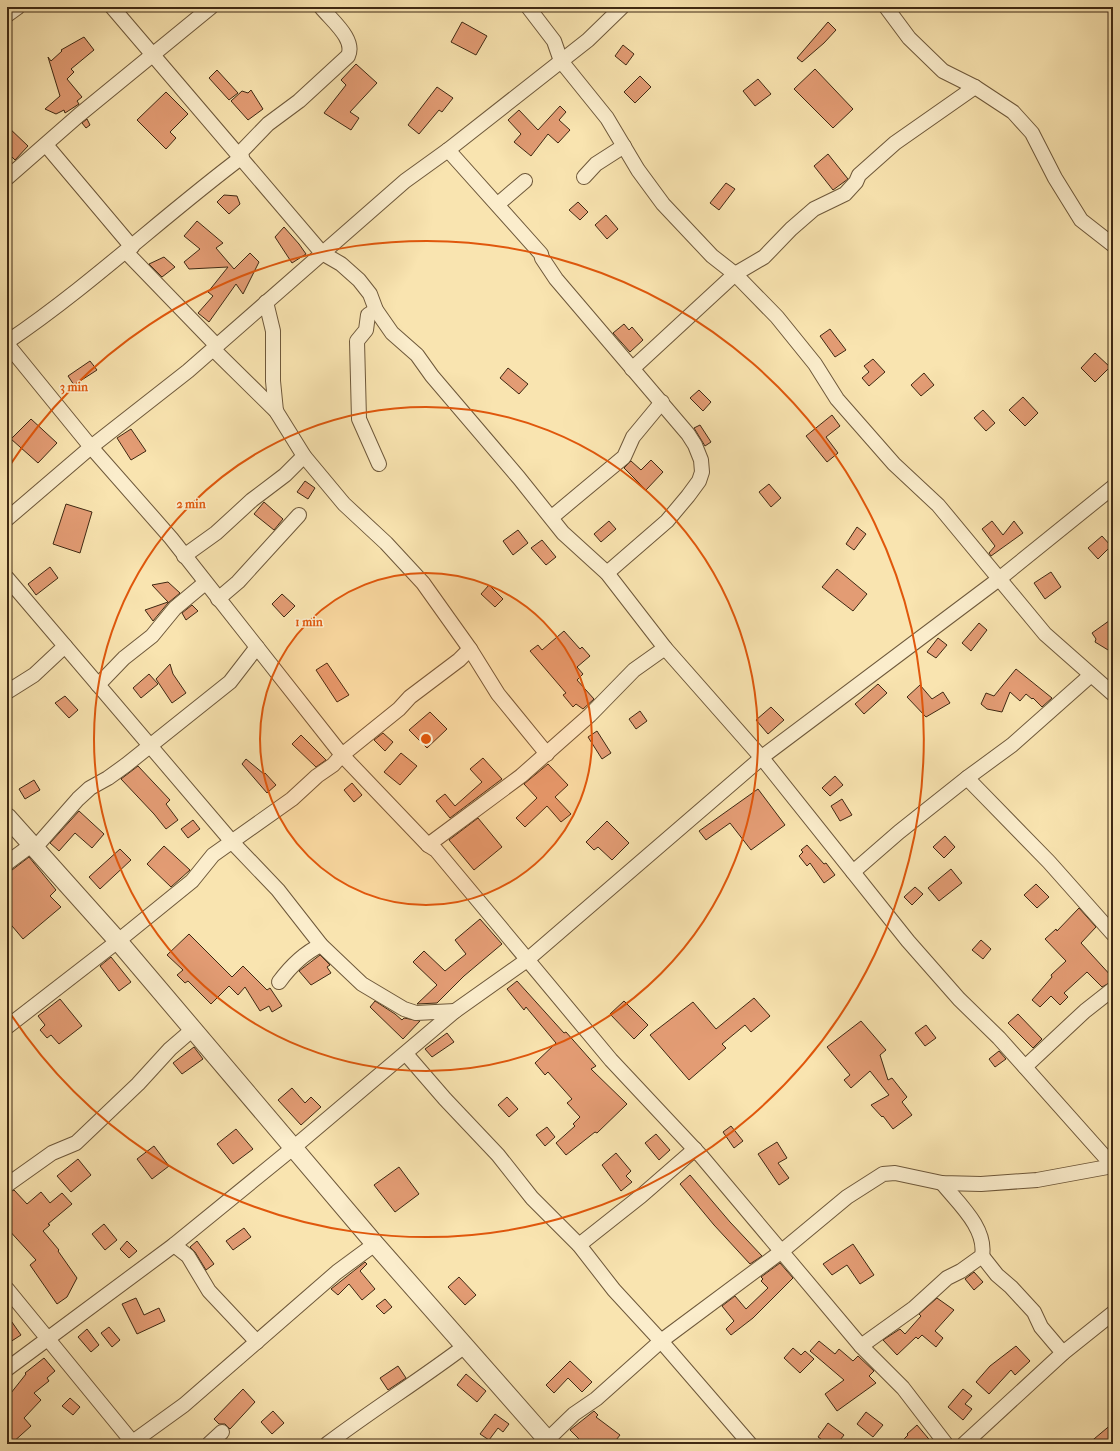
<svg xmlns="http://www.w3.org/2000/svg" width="1120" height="1451" viewBox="0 0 1120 1451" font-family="'IM FELL French Canon',serif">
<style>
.building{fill:#e39c74;stroke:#3f2913}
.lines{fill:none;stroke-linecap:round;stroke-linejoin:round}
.minor-casing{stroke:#6e583a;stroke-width:16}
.tertiary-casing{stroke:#6e583a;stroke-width:20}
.minor{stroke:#fbedcc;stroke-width:14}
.tertiary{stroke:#fbedcc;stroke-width:18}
.ring{fill:none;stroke:#e0570c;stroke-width:2}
.centre{fill:#e0570c;stroke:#fbedcc;stroke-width:2}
.ring-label{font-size:12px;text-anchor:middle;font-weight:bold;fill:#e0570c;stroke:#fbedcc;stroke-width:3;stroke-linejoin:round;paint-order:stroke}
</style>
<rect width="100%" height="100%" fill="#f9e4b0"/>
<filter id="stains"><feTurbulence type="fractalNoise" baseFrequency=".005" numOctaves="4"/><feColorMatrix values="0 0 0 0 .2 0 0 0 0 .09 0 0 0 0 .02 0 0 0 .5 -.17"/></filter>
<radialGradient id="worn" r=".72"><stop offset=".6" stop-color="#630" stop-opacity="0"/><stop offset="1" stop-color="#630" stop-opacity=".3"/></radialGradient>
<g class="building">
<path d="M462,22l25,14 -11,19 -25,-13z"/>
<path d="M828,22l8,8 -12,13 -22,19 -5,-4z"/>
<path d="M84,37l10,13 -23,19 3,3 -7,7 15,18 -5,4 2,3 -14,9 -1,-3 -8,4 -11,-5 15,-13 -12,-39 3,4 11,-10 -1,-1z"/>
<path d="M623,45l11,9 -8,11 -11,-9z"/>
<path d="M356,64l21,19 -27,29 9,6 -8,12 -27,-17 22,-28 -5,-5z"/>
<path d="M815,69l38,40 -20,19 -39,-39z"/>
<path d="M217,70l21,23 -9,7 -20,-22z"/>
<path d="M640,76l11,11 -16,16 -11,-11z"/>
<path d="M758,79l13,15 -16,12 -12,-15z"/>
<path d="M437,87l16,11 -11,14 -3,-2 -20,24 -11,-9z"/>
<path d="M251,90l12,19 -15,11 -17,-19 11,-10 6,2z"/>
<path d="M166,92l22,22 -18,18 6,6 -10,11 -29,-29z"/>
<path d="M560,106l6,6 -7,8 11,10 -12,13 -10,-9 -17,22 -17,-14 7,-8 -13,-14 11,-10 19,20z"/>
<path d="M87,119l3,6 -4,3 -4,-5z"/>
<path d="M7,126l21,20 -13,14 -8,-8z"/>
<path d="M828,154l20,25 -15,11 -19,-24z"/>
<path d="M726,183l9,6 -16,21 -9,-7z"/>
<path d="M224,195l13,1 3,8 -11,10 -12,-12z"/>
<path d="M578,202l10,10 -8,8 -11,-10z"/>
<path d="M606,215l12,14 -11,10 -12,-14z"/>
<path d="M197,221l26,22 -7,5 18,21 16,-16 9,9 -16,32 -7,-10 -27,38 -11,-9 15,-17 -5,-4 20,-25 -39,2 -5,-7 16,-13 -16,-13z"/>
<path d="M284,227l15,17 7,10 -14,9 -17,-26z"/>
<path d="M164,257l11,10 -13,10 -13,-13z"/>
<path d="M624,324l5,6 3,-3 11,13 -13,12 -17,-19z"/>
<path d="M830,329l16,21 -11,7 -15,-21z"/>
<path d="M1095,353l15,14 -15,15 -14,-14z"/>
<path d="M873,359l12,13 -16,14 -7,-8 7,-6 -5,-6z"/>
<path d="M90,361l7,9 -23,15 -6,-9z"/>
<path d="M508,368l20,16 -9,10 -19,-16z"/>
<path d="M924,373l10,12 -13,11 -10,-11z"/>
<path d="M699,390l12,12 -8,9 -13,-13z"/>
<path d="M1023,397l15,16 -13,13 -16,-16z"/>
<path d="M983,410l12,13 -9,8 -12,-13z"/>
<path d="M832,415l8,11 -14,11 12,16 -11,9 -21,-26z"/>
<path d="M31,419l26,24 -19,20 -27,-24z"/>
<path d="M700,425l11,17 -6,4 -11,-18z"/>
<path d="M131,429l15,22 -15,9 -14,-22z"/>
<path d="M651,460l12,12 -17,18 -22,-22 7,-7 10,9z"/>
<path d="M305,481l10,7 -7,11 -11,-7z"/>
<path d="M769,484l12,14 -10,9 -12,-15z"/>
<path d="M264,502l19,17 -9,11 -20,-16z"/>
<path d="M66,504l26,8 -12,41 -27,-9z"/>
<path d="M609,521l7,8 -15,13 -7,-8z"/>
<path d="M992,521l11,14 11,-14 9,12 -32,23 -2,-3 6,-7 -13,-17z"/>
<path d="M857,527l9,7 -12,16 -8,-6z"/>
<path d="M518,530l10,13 -15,12 -10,-14z"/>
<path d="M1102,536l9,10 -13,13 -10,-11z"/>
<path d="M542,540l14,17 -10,8 -15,-17z"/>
<path d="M50,567l8,11 -22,17 -8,-11z"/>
<path d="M837,569l30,25 -14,17 -31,-24z"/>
<path d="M1051,572l10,15 -16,12 -11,-16z"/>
<path d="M168,582l12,11 -12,10 -15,18 -8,-11 23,-8 -16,-17z"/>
<path d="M489,585l14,14 -8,8 -14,-13z"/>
<path d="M282,594l13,12 -11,11 -12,-13z"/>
<path d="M192,605l6,6 -12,9 -4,-7z"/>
<path d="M1113,618v35l-18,-11 1,-3 -4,-6z"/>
<path d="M979,623l8,7 -16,21 -9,-8z"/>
<path d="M564,631l16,18 2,-2 8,9 -13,11 6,7 -6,6 17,19 -11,10 -7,-5 -3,3 -10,-12 3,-2 -36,-42 8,-6 4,5z"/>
<path d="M938,638l9,7 -11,13 -9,-6z"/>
<path d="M327,663l22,32 -12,7 -21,-32z"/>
<path d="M170,664l3,10 13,19 -14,10 -16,-24z"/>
<path d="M1016,669l36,29 -10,9 -9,-9 -1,1 -6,-5 -6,7 -10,-9 -8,20 -15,-3 -6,-5 5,-11 8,3z"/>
<path d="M149,674l9,10 -17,14 -8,-10z"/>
<path d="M878,684l9,9 -23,21 -9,-10z"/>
<path d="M920,685l12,14 11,-7 7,11 -24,14 -19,-20z"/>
<path d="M65,696l13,14 -9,8 -14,-15z"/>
<path d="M771,707l13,13 -16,14 -12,-14z"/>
<path d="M640,711l7,10 -11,8 -7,-10z"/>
<path d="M430,712l17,17 -20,19 -18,-18z"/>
<path d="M597,731l14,22 -9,6 -14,-22z"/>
<path d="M383,733l10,9 -8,9 -11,-11z"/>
<path d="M301,735l25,25 -10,7 -24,-23z"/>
<path d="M401,753l16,13 -17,19 -16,-13z"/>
<path d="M483,758l19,21 -52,39 -14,-17 9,-7 10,12 27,-24 -12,-13z"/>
<path d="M246,759l18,15 1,-1 11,12 -9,8 -25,-29z"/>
<path d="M548,764l20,21 -13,12 16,17 -10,8 -14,-16 -22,21 -9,-9 21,-20 -13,-14z"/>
<path d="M138,766l32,34 -4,4 12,16 -12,9 -12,-15 -33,-35z"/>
<path d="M835,776l8,9 -13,11 -8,-8z"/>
<path d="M34,780l6,10 -15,9 -6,-10z"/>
<path d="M352,783l10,12 -8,7 -10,-12z"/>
<path d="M758,789l27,36 -34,25 -21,-27 -24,17 -7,-9z"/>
<path d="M842,799l10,16 -12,6 -9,-15z"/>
<path d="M79,811l25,23 -12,14 -17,-15 -16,18 -9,-8z"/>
<path d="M478,818l24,29 -28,23 -25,-30z"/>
<path d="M193,820l7,9 -12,9 -7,-9z"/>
<path d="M607,821l22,22 -17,17 -14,-13 -4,3 -8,-8z"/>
<path d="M945,836l10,11 -11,11 -11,-11z"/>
<path d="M807,845l17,19 2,-1 9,12 -11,8 -14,-20 -3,3 -8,-10 4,-4 -2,-2z"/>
<path d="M164,846l26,24 -19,17 -24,-23z"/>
<path d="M120,849l11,11 -31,29 -11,-12z"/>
<path d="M29,857l27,33 -6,6 11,11 -38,32 -16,-19v-49l5,-1z"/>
<path d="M951,869l11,14 -23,18 -11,-13z"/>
<path d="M1036,884l13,13 -12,11 -13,-13z"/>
<path d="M915,887l8,7 -11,11 -8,-8z"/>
<path d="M1079,908l17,19 -15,16 32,35v3l-11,6 -15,-15 -23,21 4,4 -8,8 -9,-9 -11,11 -8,-7 20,-23 -1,-2 15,-14 -21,-22 11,-10 1,2z"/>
<path d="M480,919l22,25 -38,32 -27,27 -20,1 20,-19 -24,-23 11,-11 21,20 21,-17 -11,-14z"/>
<path d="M189,934l43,43 11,-11 24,24 3,-2 12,18 -10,6 -3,-6 -9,5 -15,-24 -7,8 -9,-9 -18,18 -23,-23 -3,2 -8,-8 6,-5 -16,-15z"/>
<path d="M981,940l10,9 -8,10 -11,-9z"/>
<path d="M320,955l10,10 -3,2 4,6 -20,12 -12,-14z"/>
<path d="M111,957l20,25 -12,9 -19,-25z"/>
<path d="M517,981l47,52 2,-1 30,34 -5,3 36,35 -30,29 -2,-1 -29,23 -10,-12 19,-17 -2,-2 7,-7 -13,-14 5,-4 -24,-27 -3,3 -10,-12 21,-20 -30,-36 -2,3 -17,-21z"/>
<path d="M754,998l16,18 -19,16 -6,-7 -23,19 4,4 -37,32 -39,-45 43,-33 23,27z"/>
<path d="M60,999l22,27 -23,18 -8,-9 -4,3 -7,-8 5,-5 -7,-9z"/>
<path d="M375,1001l20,13 7,6 2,-2 16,3 -17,18 -33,-32z"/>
<path d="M624,1001l24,24 -14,14 -24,-25z"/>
<path d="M1018,1014l24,25 -9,9 -25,-25z"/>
<path d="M861,1021l25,29 -6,5 8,25 4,-2 15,19 -5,5 10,13 -19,14 -10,-13 -1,1 -11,-12 18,-10 -19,-24 -19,17 -7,-8 6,-5 -23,-28z"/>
<path d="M926,1025l10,13 -11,8 -10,-13z"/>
<path d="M447,1033l7,9 -22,15 -7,-8z"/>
<path d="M194,1047l9,12 -21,15 -9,-11z"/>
<path d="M999,1051l7,8 -11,8 -6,-8z"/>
<path d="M292,1088l13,15 6,-6 10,10 -20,18 -23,-25z"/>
<path d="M507,1097l11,12 -9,8 -11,-12z"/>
<path d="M731,1126l12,15 -9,7 -11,-16z"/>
<path d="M547,1127l8,10 -10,9 -9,-11z"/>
<path d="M236,1129l17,20 -20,15 -16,-20z"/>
<path d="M656,1134l14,16 -11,10 -14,-17z"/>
<path d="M777,1142l10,16 -9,5 11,15 -10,7 -21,-31z"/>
<path d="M154,1146l15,20 -17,13 -15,-20z"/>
<path d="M616,1153l15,18 -5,5 6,6 -11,9 -19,-26z"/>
<path d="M78,1159l13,16 -20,17 -14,-16z"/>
<path d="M399,1167l20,27 -24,18 -21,-27z"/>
<path d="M690,1175l40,47 32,34 -12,8 -36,-39 -34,-41z"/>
<path d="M14,1190l13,14 14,-12 9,11 12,-10 10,11 -24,20 2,1 -7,6 16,19 -1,1 19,27 -10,19 -10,7 -27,-39 6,-5 -29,-32v-35z"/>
<path d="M104,1224l13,16 -12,10 -13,-16z"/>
<path d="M244,1228l7,9 -18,13 -7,-9z"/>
<path d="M127,1241l10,10 -8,7 -9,-9z"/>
<path d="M197,1241l17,23 -8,6 -11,-18 -5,-5z"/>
<path d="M853,1244l21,31 -14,9 -13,-19 -15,10 -9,-11z"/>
<path d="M365,1262l2,2 -7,7 15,18 -13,11 -13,-16 -11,11 -7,-6z"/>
<path d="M780,1263l13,15 -40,40 -22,17 -5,-6 8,-8 -12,-15 13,-10 11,13 22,-21 -7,-7 2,-2 -2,-2z"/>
<path d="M974,1272l9,10 -9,8 -9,-11z"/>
<path d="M459,1277l17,18 -11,10 -17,-18z"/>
<path d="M136,1298l8,17 15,-7 6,13 -28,13 -15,-30z"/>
<path d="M937,1298l17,12 -19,21 8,7 -7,9 -14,-12 -4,4 -2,-2 -19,18 -14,-15 17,-11 5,5 16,-18 -2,-2z"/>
<path d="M385,1299l7,8 -8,7 -8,-8z"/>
<path d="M7,1315l14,20 -14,9z"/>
<path d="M109,1327l11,13 -8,7 -11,-14z"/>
<path d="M87,1329l12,16 -8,7 -13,-15z"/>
<path d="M819,1341l16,13 4,-5 14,12 5,-5 16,15 -5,5 7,7 -39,28 -12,-17 19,-14 -34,-29z"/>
<path d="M1016,1346l14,15 -15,14 -4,-5 -22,24 -13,-12 14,-16z"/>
<path d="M793,1348l8,7 4,-4 9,8 -14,14 -16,-15z"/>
<path d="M44,1358l11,13 -8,7 2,3 -15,12 7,7 -17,18 7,8 -20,18h-4v-46l19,-24 -1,-1z"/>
<path d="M570,1361l22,21 -10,10 -14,-14 -14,15 -8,-8z"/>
<path d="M398,1366l8,12 -18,12 -8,-12z"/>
<path d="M466,1374l20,17 -9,11 -20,-17z"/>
<path d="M243,1389l12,13 -25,27 -5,-5h-6l-5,-5z"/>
<path d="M963,1389l9,7 -7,8 7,5 -9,11 -15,-13z"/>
<path d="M70,1398l10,9 -7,8 -11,-9z"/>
<path d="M273,1411l11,12 -12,11 -11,-12z"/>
<path d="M594,1411l4,4 -2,2 24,18 -7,9h-29l-14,-14z"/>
<path d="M866,1412l17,13 -10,12 -16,-13z"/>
<path d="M495,1414l14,10 -6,8 -5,-4 -9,12 -9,-6z"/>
<path d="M828,1423l16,12 -7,9h-9l-10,-7z"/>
<path d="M1113,1423v21h-25z"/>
<path d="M917,1425l16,19h-34l9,-9 -1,-1z"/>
</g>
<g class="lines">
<defs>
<g id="minor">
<path d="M112,7l210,246 19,11 18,16 11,14 6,16 16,23 25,22 15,21 87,102 44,55 44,40 58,75 97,110 146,183 51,58 40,39 114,128"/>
<path d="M528,7l26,34 7,20 46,57 31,52 25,34 49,52 23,18 42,43 38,47 22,35 57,65 44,41 107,129 68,60"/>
<path d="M886,7l23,31 34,33 32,16 38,25 19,21 23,45 26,42 32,25"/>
<path d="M7,15l11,-8"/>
<path d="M46,145l86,102"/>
<path d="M448,150l93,104 1,4 14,21 132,155 7,11 6,15 1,12 -3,9 -11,15 -21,25 -60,52"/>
<path d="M239,154l29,-30 31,-23 49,-45c8,-17 -17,-36 -27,-49"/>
<path d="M584,177l12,-13 28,-18"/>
<path d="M7,178l72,-63 132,-108"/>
<path d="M498,204l27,-23"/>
<path d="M126,252l91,94"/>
<path d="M266,302l7,29v50l3,30"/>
<path d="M376,310l-8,5 -2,15 -9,11 2,78 20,45"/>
<path d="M7,342c83,-56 155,-125 235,-185"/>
<path d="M7,344l84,103 80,91 171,217 86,90 8,5 175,210 91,97 159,189 42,42 43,56"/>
<path d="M213,349l63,62 28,45 40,48 42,39 37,40 47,66 28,45 49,60"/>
<path d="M632,369l103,-95 29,-17 27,-28 23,-20 31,-15 11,-12 3,-7 36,-32 80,-56"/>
<path d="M552,517l72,-60 9,-20 29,-35"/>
<path d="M7,519l84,-72 97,-76 217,-190 43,-31 140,-110 34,-33"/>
<path d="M184,556l32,-23 36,-33 33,-25 19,-19"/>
<path d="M7,578l226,265 45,47 43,55 41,39 42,25 12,4 39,-2"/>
<path d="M218,599l20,-17 61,-67"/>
<path d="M98,685l26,-27 28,-22 23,-28 30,-25"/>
<path d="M7,692l27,-17 31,-29"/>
<path d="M967,778l82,84 64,72"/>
<path d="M428,845l93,-69 69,-61 44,-45 31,-22"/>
<path d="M34,849l44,-50 12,-11 18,-10 18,-13 104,-83 27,-35"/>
<path d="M7,863l23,-17"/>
<path d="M853,872l46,-40 68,-54 45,-33 79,-70"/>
<path d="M279,982c11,-15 25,-29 42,-37"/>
<path d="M7,1027l111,-86 74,-60 21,-26 79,-56 25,-23 16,-11 9,-10 57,-46 11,-12 49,-37 11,-11"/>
<path d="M406,1054l39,45 53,56 34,43 47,47 35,45 47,51 89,103"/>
<path d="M1025,1067l60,-56 28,-22"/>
<path d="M7,1185l45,-32 24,-10 62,-59 32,-35 22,-19"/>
<path d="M174,1245l14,11 21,35 48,51"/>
<path d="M579,1245l62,-49 54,-47"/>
<path d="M982,1256l15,19 14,12 23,25 7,15 22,26"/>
<path d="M7,1289l127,155"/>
<path d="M861,1346l53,-38 33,-30 14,-7 21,-15c5,-28 -24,-53 -40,-73"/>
<path d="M7,1369l167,-124 119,-97 162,-137 72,-51 239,-206 233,-175 114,-92"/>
<path d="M130,1444l54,-39 153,-133 38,-28"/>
<path d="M209,1444l13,-12"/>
<path d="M327,1444c45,-34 93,-64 138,-98"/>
<path d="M543,1444l31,-30 22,-15 65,-58 121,-90 65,-54 36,-23 12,-1 47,10 39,1 56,-4 76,-14"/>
<path d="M964,1444l99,-91 50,-40"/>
</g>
<path id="tertiary" d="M7,817l111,124 257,303 176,200"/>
</defs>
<use href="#minor" class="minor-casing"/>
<use href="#tertiary" class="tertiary-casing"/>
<use href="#minor" class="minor"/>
<use href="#tertiary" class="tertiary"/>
</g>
<circle cx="426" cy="739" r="166" fill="#e0570c" fill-opacity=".12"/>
<g class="ring">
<circle cx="426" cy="739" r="166"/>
<circle cx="426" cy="739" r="332"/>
<path d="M8 468A498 498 0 1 1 8 1010"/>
</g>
<circle cx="426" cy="739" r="6" class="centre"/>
<g class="ring-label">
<text x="74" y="391">3 min</text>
<text x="191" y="508">2 min</text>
<text x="309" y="626">1 min</text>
</g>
<rect width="1120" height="1451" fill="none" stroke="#f9e4b0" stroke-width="24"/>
<rect x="8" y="8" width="1104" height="1435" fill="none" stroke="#3f2913" stroke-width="2"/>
<rect x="12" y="12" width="1096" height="1427" fill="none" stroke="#3f2913"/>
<rect width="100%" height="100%" filter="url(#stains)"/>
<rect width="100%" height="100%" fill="url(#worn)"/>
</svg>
